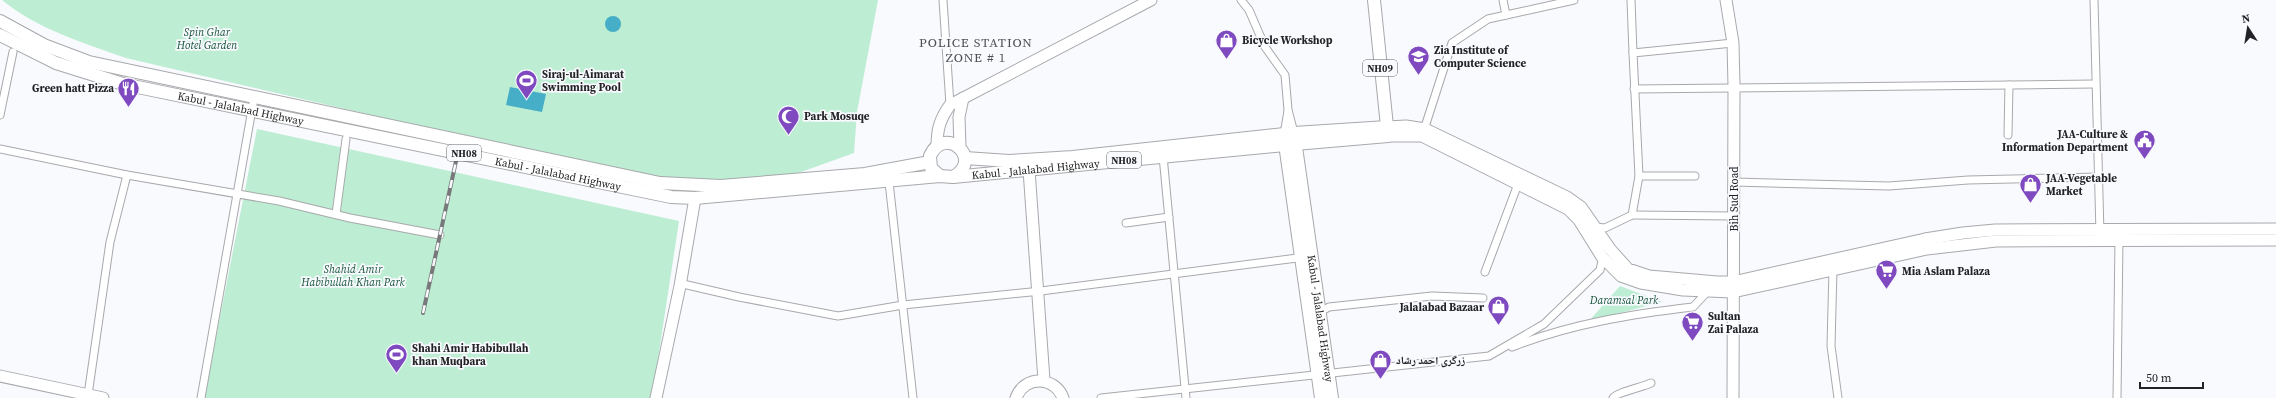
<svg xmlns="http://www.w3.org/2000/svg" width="2276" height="398" viewBox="0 0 2276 398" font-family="'Source Serif 4','Noto Naskh Arabic',serif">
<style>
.green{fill:#bdedd2}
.water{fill:#46aec7}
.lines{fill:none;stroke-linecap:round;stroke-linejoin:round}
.minor-casing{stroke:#a7a9ac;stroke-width:9}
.secondary-casing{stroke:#a7a9ac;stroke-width:13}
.primary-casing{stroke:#a7a9ac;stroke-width:14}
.trunk-casing{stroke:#a7a9ac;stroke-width:14}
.minor{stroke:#fff;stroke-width:7}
.secondary{stroke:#fff;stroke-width:11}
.primary{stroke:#fff;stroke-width:12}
.trunk{stroke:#fff;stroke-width:12}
.rail-casing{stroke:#78787b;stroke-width:4}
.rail{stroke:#f8fafe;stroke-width:2.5;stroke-dasharray:8;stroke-linecap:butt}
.labels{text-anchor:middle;stroke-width:3.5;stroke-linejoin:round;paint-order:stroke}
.shield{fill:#f8fafe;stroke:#636466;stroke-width:1}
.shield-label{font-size:10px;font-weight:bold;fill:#232325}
.park-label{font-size:11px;font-style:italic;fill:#17553a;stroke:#f8fafe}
.poi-label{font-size:11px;font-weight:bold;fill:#232325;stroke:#f8fafe;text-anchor:start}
.street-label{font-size:11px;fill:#232325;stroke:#f8fafe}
.quarter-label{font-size:13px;letter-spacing:1px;fill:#4e5053;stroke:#f8fafe}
</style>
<rect width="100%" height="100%" fill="#f8fafe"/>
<g class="green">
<path d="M2,0h876l-21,112 -3,41 -67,24 -54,4 -80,-4 -114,-23 -413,-96c-42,-15 -89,-29 -124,-58z"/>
<path d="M257,129l422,92 -27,177h-448z"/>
<path d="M1620,286l42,16 -73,19z"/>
</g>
<g class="water">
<circle cx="613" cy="24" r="8"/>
<path d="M510,87l36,7 -4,18 -36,-7z"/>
</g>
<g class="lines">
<defs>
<g id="minor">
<path d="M943,0l7,105"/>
<path d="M1241,0l8,10 16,37 20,28 3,35 6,23"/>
<path d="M1503,0l3,15"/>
<path d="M1631,0l2,53"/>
<path d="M2094,0l6,234"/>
<path d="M1634,89l461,-5"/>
<path d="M0,115l13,-63"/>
<path d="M1423,133l29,-90 36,-24 86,-19"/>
<path d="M1284,134l4,-23"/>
<path d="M2008,135l1,-50"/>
<path d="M0,149l127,26 152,26 71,17 90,17"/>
<path d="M1163,156l23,242"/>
<path d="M1639,176h56"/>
<path d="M889,182l24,216"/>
<path d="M1734,182l155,4 79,-6 130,-3"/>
<path d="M336,214l10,-75"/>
<path d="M1632,215l102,1"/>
<path d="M1126,223l43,-6"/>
<path d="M1595,227l10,1 27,-13 7,-39 -6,-123 100,-10"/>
<path d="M1833,269l-2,77 7,52"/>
<path d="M1485,272l33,-88"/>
<path d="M680,286l3,-2 56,13 99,19 65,-11 138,-14 264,-34"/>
<path d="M1320,312l9,-5 103,-11 51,2"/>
<path d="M1512,347c58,-23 120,-33 181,-40l15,-16"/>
<path d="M88,395l22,-153 17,-67"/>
<path d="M201,398l53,-300"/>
<path d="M1101,398l388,-42 55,-32 56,-54 3,-14"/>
<path d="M1613,398c2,-5 30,-11 38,-15"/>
<path d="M2117,398l2,-160"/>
</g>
<g id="secondary">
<path d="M1726,0l7,43 1,43 -1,312"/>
<path d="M1387,127l19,-1 19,3 142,68 14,10 29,42 18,20 21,7 68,6h16l192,-43 38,-6 32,-3 281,-1"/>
<path d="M1388,136h34l146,73 11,11 23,37 19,19 20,7 42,7 50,2 194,-43 69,-8 280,-1"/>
<path d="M937,146c0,-17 3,-27 13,-41l201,-105"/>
<path d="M960,147l-1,-30 4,-19"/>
<path d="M1029,170l15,210"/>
<path d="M0,376l103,22"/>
<path d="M656,398l24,-112 15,-88"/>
<path d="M1016,398c8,-23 39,-22 47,0"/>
</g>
<g id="primary">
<path d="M1294,133l93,-6"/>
<path d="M1295,144l93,-8 -14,-136"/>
</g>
<g id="trunk">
<path d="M0,21l44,24 45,17 571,121 61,3 144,-12 65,-12"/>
<path id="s1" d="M0,35l56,28 67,21 548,113 24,1 245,-22 13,1c32,-17 -8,-54 -23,-21l1,12 9,8"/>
<path d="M1284,137l37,261"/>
<path id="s2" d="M965,158l44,3 64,-4 221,-24 38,265"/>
<path id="s3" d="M953,177l342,-33"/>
</g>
</defs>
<use href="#minor" class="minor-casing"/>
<use href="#secondary" class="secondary-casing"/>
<use href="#primary" class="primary-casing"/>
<use href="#trunk" class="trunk-casing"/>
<use href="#minor" class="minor"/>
<use href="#secondary" class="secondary"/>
<use href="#primary" class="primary"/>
<use href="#trunk" class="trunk"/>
<defs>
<path id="rail" d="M423,313l35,-161"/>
</defs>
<use href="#rail" class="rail-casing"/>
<use href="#rail" class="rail"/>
</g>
<defs>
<symbol id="shop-pin" viewBox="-11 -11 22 30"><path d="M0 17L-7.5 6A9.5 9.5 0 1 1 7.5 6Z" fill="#7f49c0" stroke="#f8fafe"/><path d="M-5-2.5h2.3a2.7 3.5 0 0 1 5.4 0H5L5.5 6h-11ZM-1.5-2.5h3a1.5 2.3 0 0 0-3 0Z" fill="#fff"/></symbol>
<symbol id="university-pin" viewBox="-11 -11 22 30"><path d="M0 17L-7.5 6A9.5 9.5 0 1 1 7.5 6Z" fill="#7f49c0" stroke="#f8fafe"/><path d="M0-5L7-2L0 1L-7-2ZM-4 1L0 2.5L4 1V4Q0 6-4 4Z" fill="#fff"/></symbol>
<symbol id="stadium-pin" viewBox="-11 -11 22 30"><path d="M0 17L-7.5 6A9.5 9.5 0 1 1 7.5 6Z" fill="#7f49c0" stroke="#f8fafe"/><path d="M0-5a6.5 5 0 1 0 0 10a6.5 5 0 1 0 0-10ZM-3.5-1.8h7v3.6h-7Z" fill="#fff"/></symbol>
<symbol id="restaurant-pin" viewBox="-11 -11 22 30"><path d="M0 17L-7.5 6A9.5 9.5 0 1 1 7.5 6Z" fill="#7f49c0" stroke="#f8fafe"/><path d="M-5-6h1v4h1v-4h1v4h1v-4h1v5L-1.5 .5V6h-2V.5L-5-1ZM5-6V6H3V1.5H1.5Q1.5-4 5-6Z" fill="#fff"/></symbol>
<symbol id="mosque-pin" viewBox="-11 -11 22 30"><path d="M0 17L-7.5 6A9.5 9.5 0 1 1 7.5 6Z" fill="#7f49c0" stroke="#f8fafe"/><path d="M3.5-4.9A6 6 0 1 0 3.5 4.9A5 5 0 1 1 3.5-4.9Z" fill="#fff"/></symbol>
<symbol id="civic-pin" viewBox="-11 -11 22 30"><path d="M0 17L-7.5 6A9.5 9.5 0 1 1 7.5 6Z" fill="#7f49c0" stroke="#f8fafe"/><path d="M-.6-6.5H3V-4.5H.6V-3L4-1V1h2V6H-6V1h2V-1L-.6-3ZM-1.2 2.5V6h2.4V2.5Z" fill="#fff"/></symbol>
<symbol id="supermarket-pin" viewBox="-11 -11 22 30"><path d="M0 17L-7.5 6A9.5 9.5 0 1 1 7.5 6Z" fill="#7f49c0" stroke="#f8fafe"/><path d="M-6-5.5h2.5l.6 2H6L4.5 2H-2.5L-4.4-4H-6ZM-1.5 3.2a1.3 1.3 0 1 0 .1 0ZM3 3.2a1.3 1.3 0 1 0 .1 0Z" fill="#fff"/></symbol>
</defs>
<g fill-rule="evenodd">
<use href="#shop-pin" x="1214" y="28" width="25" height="34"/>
<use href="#university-pin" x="1406" y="44" width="25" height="34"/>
<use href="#stadium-pin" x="514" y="68" width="25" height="34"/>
<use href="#restaurant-pin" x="116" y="76" width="25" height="34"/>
<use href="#mosque-pin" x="776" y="104" width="25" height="34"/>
<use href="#civic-pin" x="2132" y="128" width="25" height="34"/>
<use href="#shop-pin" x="2018" y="172" width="25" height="34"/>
<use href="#supermarket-pin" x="1874" y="258" width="25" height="34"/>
<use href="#shop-pin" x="1486" y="294" width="25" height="34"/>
<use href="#supermarket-pin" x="1680" y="310" width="25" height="34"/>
<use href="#stadium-pin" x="384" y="342" width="25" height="34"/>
<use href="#shop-pin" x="1368" y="348" width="25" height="34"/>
</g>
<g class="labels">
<g class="shield">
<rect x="1363" y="60" width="34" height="16" rx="3"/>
<rect x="447" y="145" width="34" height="16" rx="3"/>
<rect x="1107" y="152" width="34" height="16" rx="3"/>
</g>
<g class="shield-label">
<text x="1380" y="72">NH09</text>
<text x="464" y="157">NH08</text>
<text x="1124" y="164">NH08</text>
</g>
<g class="park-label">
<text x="207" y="36">Spin Ghar<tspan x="207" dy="13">Hotel Garden</tspan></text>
<text x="353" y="273">Shahid Amir<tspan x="353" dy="13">Habibullah Khan Park</tspan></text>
<text x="1624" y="304">Daramsal Park</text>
</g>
<g class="poi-label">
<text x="1242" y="44">Bicycle Workshop</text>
<text x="1434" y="54">Zia Institute of<tspan x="1434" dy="13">Computer Science</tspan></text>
<text x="542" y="78">Siraj-ul-Aimarat<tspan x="542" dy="13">Swimming Pool</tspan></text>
<text x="114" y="92" text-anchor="end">Green hatt Pizza</text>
<text x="804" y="120">Park Mosuqe</text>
<text x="2128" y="138" text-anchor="end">JAA-Culture &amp;<tspan x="2128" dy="13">Information Department</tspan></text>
<text x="2046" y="182">JAA-Vegetable<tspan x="2046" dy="13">Market</tspan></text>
<text x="1902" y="275">Mia Aslam Palaza</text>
<text x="1484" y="311" text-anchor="end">Jalalabad Bazaar</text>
<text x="1708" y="320">Sultan<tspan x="1708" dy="13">Zai Palaza</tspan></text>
<text x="412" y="352">Shahi Amir Habibullah<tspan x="412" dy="13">khan Muqbara</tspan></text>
<text x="1396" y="364">زرگری احمد رشاد</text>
</g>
<g class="street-label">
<text dy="4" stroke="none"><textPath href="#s1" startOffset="253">Kabul - Jalalabad Highway</textPath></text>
<text dy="4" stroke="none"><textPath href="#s3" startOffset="83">Kabul - Jalalabad Highway</textPath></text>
<text dy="4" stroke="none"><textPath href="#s1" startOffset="577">Kabul - Jalalabad Highway</textPath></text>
<text transform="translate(1734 199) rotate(-90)" y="4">Bih Sud Road</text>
<text dy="4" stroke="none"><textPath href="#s2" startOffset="518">Kabul - Jalalabad Highway</textPath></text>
</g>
<g class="quarter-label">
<text x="976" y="47">POLICE STATION<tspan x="976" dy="15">ZONE # 1</tspan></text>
</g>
</g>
<g transform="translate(2248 28) rotate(348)" stroke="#f8fafe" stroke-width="3" paint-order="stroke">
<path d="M0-3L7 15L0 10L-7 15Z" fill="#232325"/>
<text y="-6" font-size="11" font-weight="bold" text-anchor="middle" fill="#232325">N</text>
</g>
<path d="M2140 382v6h63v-6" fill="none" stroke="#232325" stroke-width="2"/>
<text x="2146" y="382" font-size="12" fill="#232325" stroke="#f8fafe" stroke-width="3" paint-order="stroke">50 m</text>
</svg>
